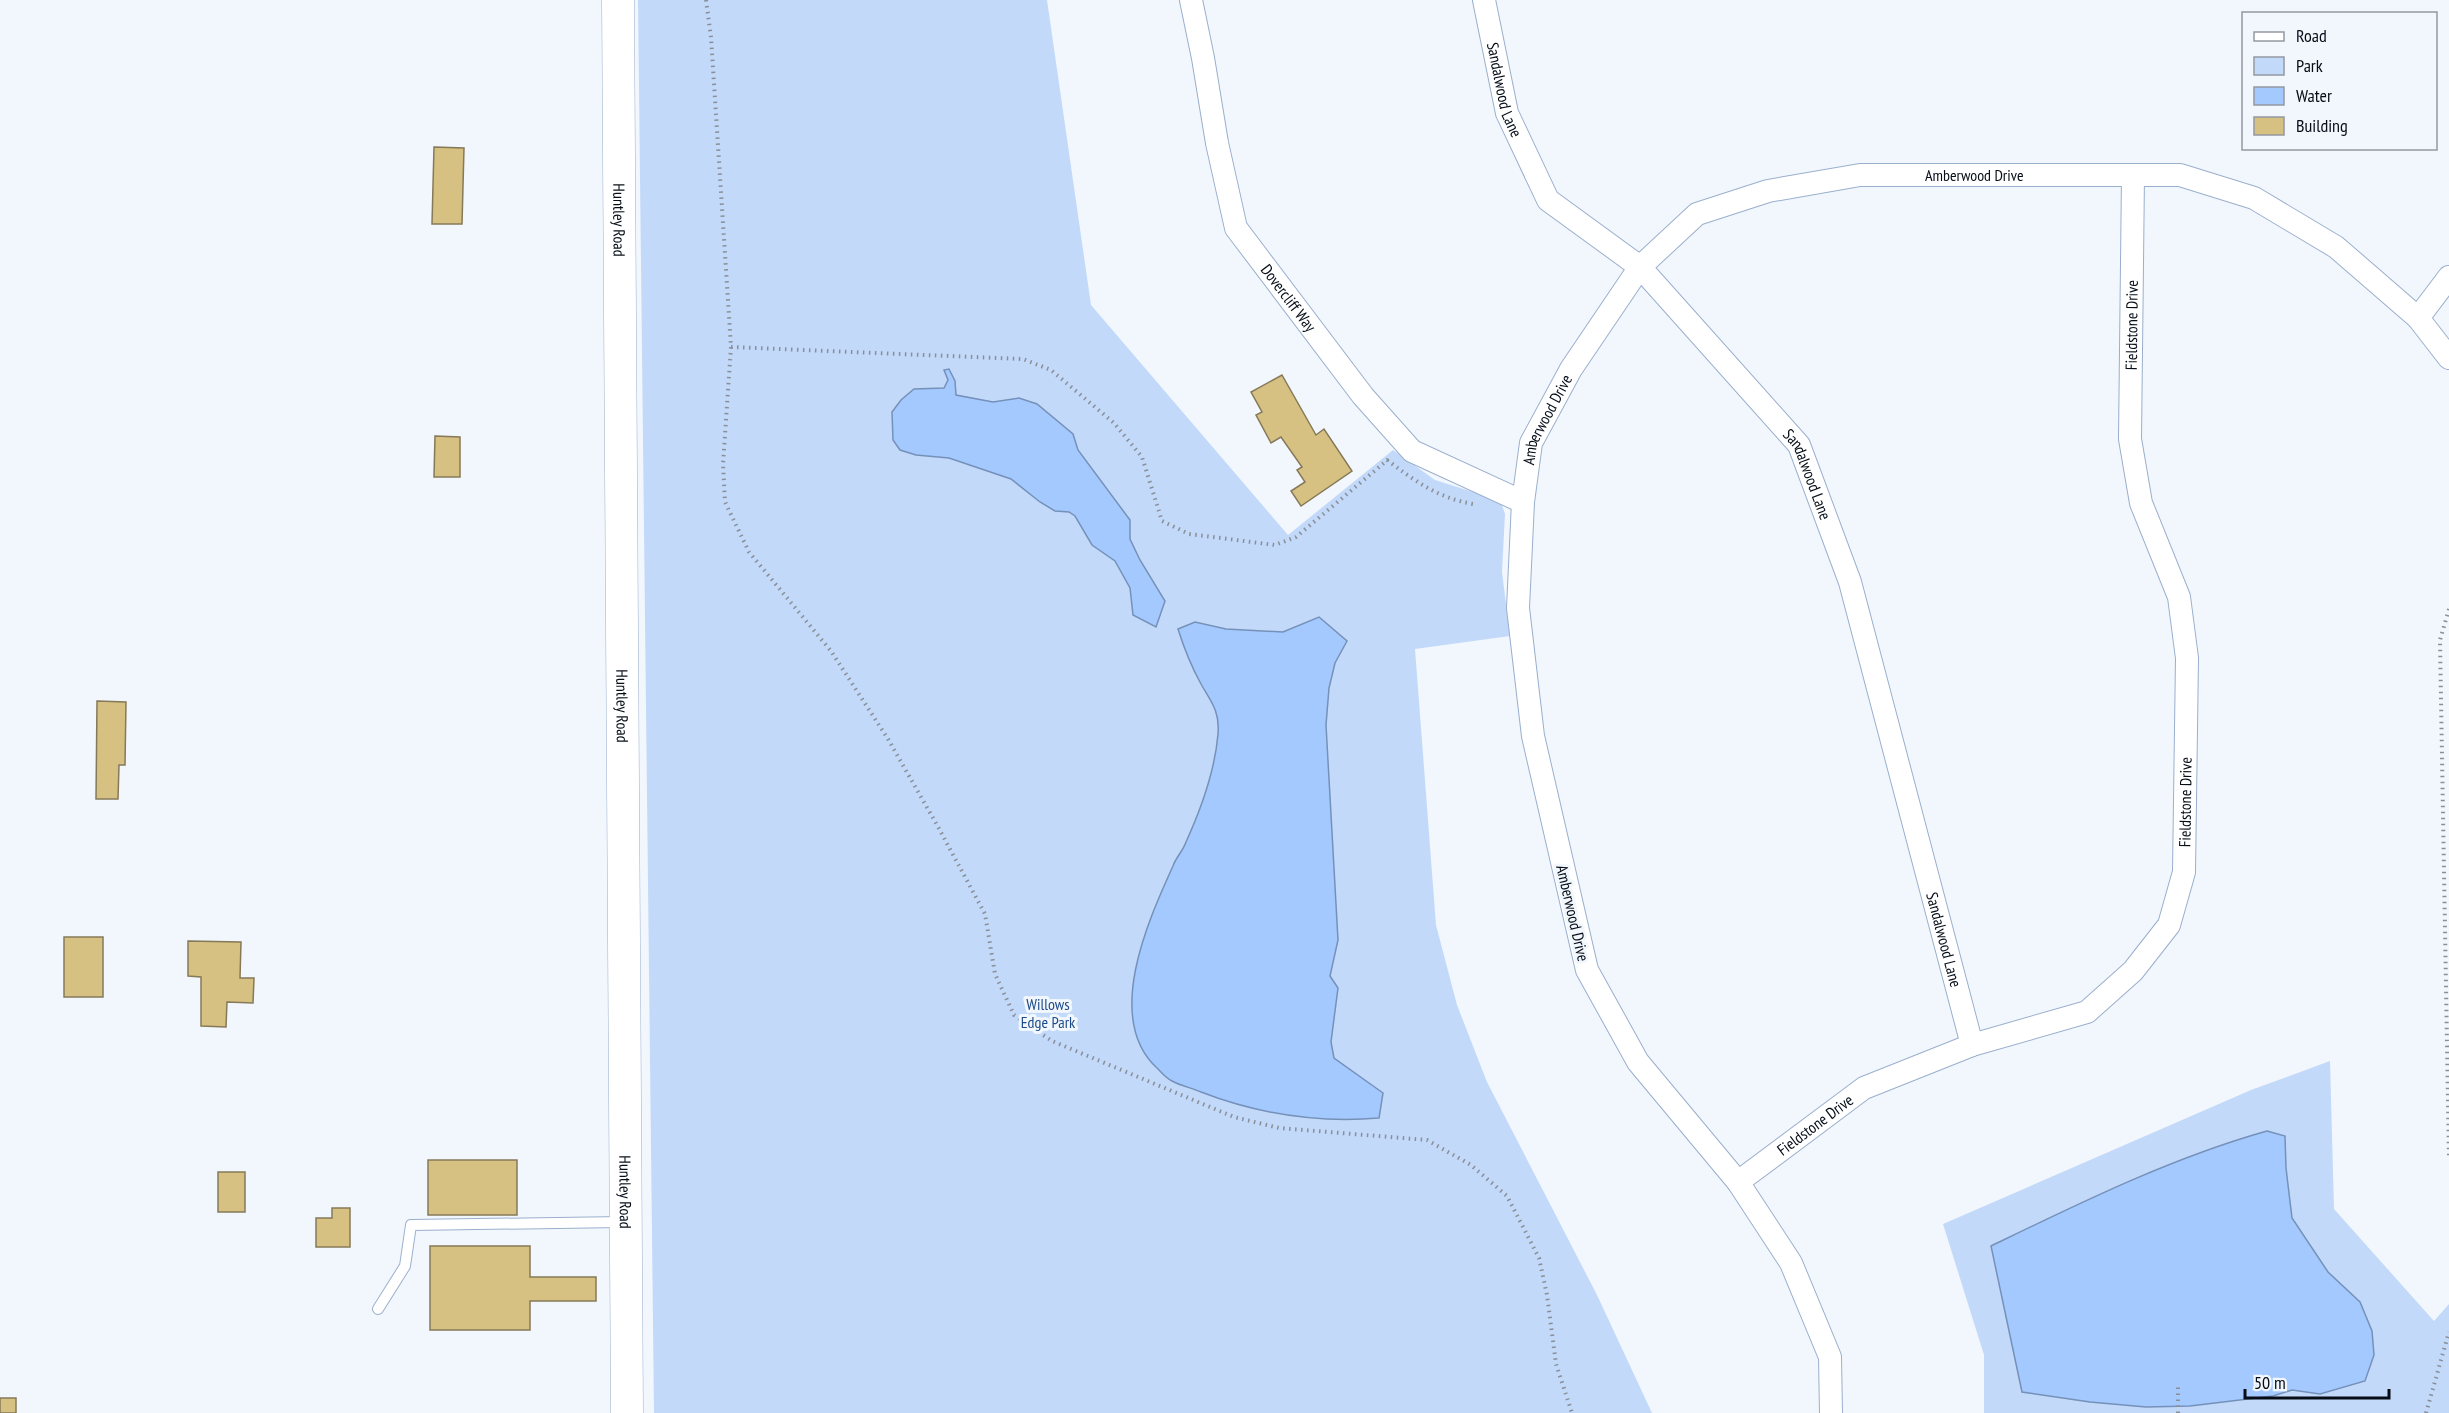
<svg xmlns="http://www.w3.org/2000/svg" width="2449" height="1413" viewBox="0 0 2449 1413" font-family="'PT Sans Narrow',sans-serif">
<style>
.green{fill:#c3d9fa}
.water{fill:#a4c9fe;stroke:#7591b9;stroke-width:1.5}
.building{fill:#d6c182;stroke:#857958;stroke-width:1.5}
.lines{fill:none;stroke-linecap:round;stroke-linejoin:round}
.lane-casing{stroke:#9aafcd;stroke-width:12}
.street-casing{stroke:#9aafcd;stroke-width:24}
.secondary-casing{stroke:#9aafcd;stroke-width:33}
.path{stroke:#898f97;stroke-width:4;stroke-dasharray:1.5 4.5;stroke-linecap:butt}
.lane{stroke:#fff;stroke-width:10}
.street{stroke:#fff;stroke-width:22}
.secondary{stroke:#fff;stroke-width:32}
.labels{text-anchor:middle;stroke-width:6;stroke-linejoin:round;paint-order:stroke}
.street-label{font-size:16px;fill:#060d17;stroke:#f2f7fd}
.park-label{font-size:16px;fill:#1d4b89;stroke:#f2f7fd}
</style>
<rect width="100%" height="100%" fill="#f2f7fd"/>
<g class="green">
<path d="M638,0h409l44,305 197,230 105,-85 42,30 54,17 13,8 3,9 -3,58 8,64 -95,13 21,276 21,80 30,77 110,213 55,118h-998z"/>
<path d="M2330,1061l4,148 100,112 15,-17v109h-465v-58l-41,-131 308,-134z"/>
</g>
<g class="water">
<path d="M949,369l6,12 1,14 37,7 26,-4 18,6 36,30 5,16 52,70v19l10,21 25,41 -9,26 -23,-12 -3,-27 -15,-27 -23,-16 -17,-29 -6,-4 -14,-1 -15,-9 -29,-23 -62,-21 -33,-3 -16,-5 -7,-10 -1,-28 9,-12 13,-11 30,-1 4,-8 -4,-10z"/>
<path d="M1319,617l28,24 -12,22 -6,25 -3,37 12,215 -8,36 8,12 -7,54 3,16 49,35 -4,25c-60,5 -121,-4 -178,-26 -9,-4 -20,-6 -29,-11 -6,-3 -10,-8 -14,-12 -55,-49 -10,-148 15,-203 3,-9 10,-15 13,-24 15,-33 29,-72 32,-108 2,-23 -7,-32 -17,-50 -10,-18 -17,-36 -23,-55l17,-7 31,7 57,3z"/>
<path d="M2267,1131l18,5 1,32 6,50 36,54 32,30 12,29 2,24 -9,26 -45,13 -28,-4 -19,6 -83,10 -44,1 -56,-5 -68,-10 -31,-146c89,-43 180,-88 276,-115z"/>
</g>
<g class="building">
<path d="M434,147l30,1 -2,76h-30z"/>
<path d="M1282,375l34,60 8,-6 28,42 -51,35 -10,-15 14,-9 -8,-12 5,-3 -21,-30 -10,6 -15,-28 6,-3 -11,-20z"/>
<path d="M435,436l25,1v40h-26z"/>
<path d="M97,701l29,1 -1,63h-6l-1,34h-22z"/>
<rect x="64" y="937" width="39" height="60"/>
<path d="M188,941l53,1 -1,36h14l-1,25 -26,-1 -1,25 -25,-1v-49l-13,-1z"/>
<rect x="428" y="1160" width="89" height="55"/>
<rect x="218" y="1172" width="27" height="40"/>
<path d="M332,1208h18v39h-34v-29h16z"/>
<path d="M430,1246h100v31h66v24h-66v29h-100z"/>
<rect x="0" y="1398" width="16" height="15"/>
</g>
<g class="lines">
<defs>
<path id="lane" d="M378,1309l27,-43 6,-41 212,-3"/>
<g id="street">
<path id="s1" d="M1191,0l12,58 14,85 19,85 127,168 49,55 111,51"/>
<path id="s2" d="M1484,0l23,113 41,87 92,67 159,178 51,137 122,463"/>
<path d="M2418,318l31,-41"/>
<path id="s3" d="M1738,1182l126,-94 108,-43 115,-33 46,-41 36,-46 15,-53 3,-214 -8,-61 -38,-94 -11,-64 3,-264"/>
<path id="s4" d="M1831,1413l-1,-56 -39,-94 -53,-81 -100,-120 -51,-92 -54,-234 -15,-128 5,-106 8,-59 40,-74 69,-102 57,-53 71,-23 92,-16h320l74,23 82,49 82,71 31,40"/>
</g>
<g id="secondary">
<path id="s5" d="M618,0l9,1413"/>
</g>
</defs>
<use href="#lane" class="lane-casing"/>
<use href="#street" class="street-casing"/>
<use href="#secondary" class="secondary-casing"/>
<g class="path">
<path d="M706,0l5,37 20,310 -8,117 2,38 24,50 82,99 57,88 49,86 48,89 10,60 19,41 38,26 182,76 45,11 148,12 44,25 36,31 32,62 8,37 9,69 16,49"/>
<path d="M731,347l292,12 28,11 63,53 28,34 20,64 27,13 86,11 21,-8 95,-80"/>
<path d="M1387,460c28,21 51,38 86,44"/>
<path d="M2449,609l-9,31 9,519"/>
<path d="M2178,1413v-29"/>
<path d="M2426,1413l23,-81"/>
</g>
<use href="#lane" class="lane"/>
<use href="#street" class="street"/>
<use href="#secondary" class="secondary"/>
</g>
<g class="labels">
<g class="street-label">
<text dy="6" stroke="none"><textPath href="#s2" startOffset="92">Sandalwood Lane</textPath></text>
<text dy="6" stroke="none"><textPath href="#s4" startOffset="1618">Amberwood Drive</textPath></text>
<text dy="6" stroke="none"><textPath href="#s5" startOffset="220">Huntley Road</textPath></text>
<text dy="6" stroke="none"><textPath href="#s1" startOffset="320">Dovercliff Way</textPath></text>
<text dy="6" stroke="none"><textPath href="#s3" startOffset="1124">Fieldstone Drive</textPath></text>
<text dy="6" stroke="none"><textPath href="#s4" startOffset="1078">Amberwood Drive</textPath></text>
<text dy="6" stroke="none"><textPath href="#s2" startOffset="594">Sandalwood Lane</textPath></text>
<text dy="6" stroke="none"><textPath href="#s5" startOffset="706">Huntley Road</textPath></text>
<text dy="6" stroke="none"><textPath href="#s3" startOffset="638">Fieldstone Drive</textPath></text>
<text transform="translate(1573 913) rotate(77)" y="6">Amberwood Drive</text>
<text dy="6" stroke="none"><textPath href="#s2" startOffset="1080">Sandalwood Lane</textPath></text>
<text dy="6" stroke="none"><textPath href="#s3" startOffset="96">Fieldstone Drive</textPath></text>
<text dy="6" stroke="none"><textPath href="#s5" startOffset="1192">Huntley Road</textPath></text>
</g>
<g class="park-label">
<text x="1048" y="1010">Willows<tspan x="1048" dy="18">Edge Park</tspan></text>
</g>
</g>
<rect x="2242" y="12" width="195" height="138" fill="#f2f7fd" stroke="#9499a1" stroke-width="1.5"/>
<rect x="2254" y="32" width="30" height="9" fill="#ffffff" stroke="#9499a1" stroke-width="1.5"/>
<text x="2296" y="42" font-size="18" fill="#060d17">Road</text>
<rect x="2254" y="57" width="30" height="18" fill="#c3d9fa" stroke="#9499a1" stroke-width="1.5"/>
<text x="2296" y="72" font-size="18" fill="#060d17">Park</text>
<rect x="2254" y="87" width="30" height="18" fill="#a4c9fe" stroke="#9499a1" stroke-width="1.5"/>
<text x="2296" y="102" font-size="18" fill="#060d17">Water</text>
<rect x="2254" y="117" width="30" height="18" fill="#d6c182" stroke="#9499a1" stroke-width="1.5"/>
<text x="2296" y="132" font-size="18" fill="#060d17">Building</text>
<path d="M2245 1389v9h144v-9" fill="none" stroke="#060d17" stroke-width="3"/>
<text x="2254" y="1389" font-size="18" fill="#060d17" stroke="#f2f7fd" stroke-width="4.5" paint-order="stroke">50 m</text>
</svg>
